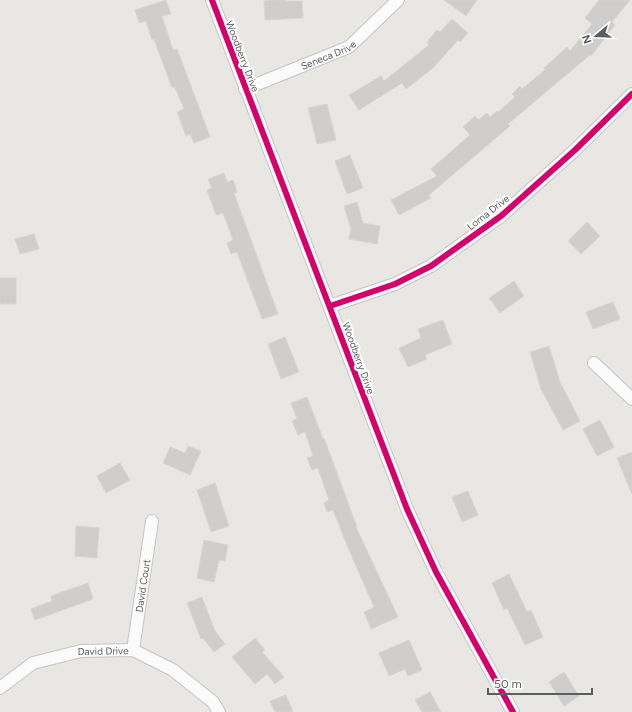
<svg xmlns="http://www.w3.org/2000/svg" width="632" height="712" viewBox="0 0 632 712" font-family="Figtree,sans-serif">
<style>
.building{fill:#d0cecd;stroke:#d8d6d3}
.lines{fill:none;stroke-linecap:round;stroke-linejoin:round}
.street-casing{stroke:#c5c5c5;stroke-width:14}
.street{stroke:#fcfbfb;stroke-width:12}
.cycleway-casing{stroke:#fff;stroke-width:8}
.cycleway{stroke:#d6006c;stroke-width:6}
.labels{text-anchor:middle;stroke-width:4;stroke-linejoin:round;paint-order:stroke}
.street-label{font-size:10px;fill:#5a5e61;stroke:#fff}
</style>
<rect width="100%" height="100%" fill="#e9e7e4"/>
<g class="building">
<path d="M166,0l5,14 -9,2 11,34 4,-1 33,88 -16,6 -4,-9 -4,2 -9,-24 7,-3 -9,-22 -3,1 -18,-49 -2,1 -6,-19 -7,2 -4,-13z"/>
<path d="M271,0h14v1h17l1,17 -38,2 -1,-19z"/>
<path d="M444,0h33l-11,16z"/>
<path d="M599,0h31l-18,22 3,3 -24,31 -1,-1 -82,69 2,2 -81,69 2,3 -32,17 -8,-15 46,-24 -6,-7 39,-34 -7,-8 12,-11 3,4 9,-7 3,4 7,-6 1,1 17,-15 -3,-3 8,-8 2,3 23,-19 -1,-2 23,-21 3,4 22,-27 -7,-6z"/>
<path d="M452,19l16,14 -8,9 -2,-2 -25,28 -27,21 -4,-6 -43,27 -10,-15 32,-19 3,5 45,-36 -2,-3 10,-12 3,2z"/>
<path d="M327,104l9,36 -19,4 -9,-36z"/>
<path d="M350,155l13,33 -16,6 -12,-33z"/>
<path d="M224,173l3,9 6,-2 4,12 -3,1 44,121 -16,5 -25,-67 -6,2 -4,-11 6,-3 -10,-27 -7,2 -9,-25 5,-2 -4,-9z"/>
<path d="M357,202l6,21 17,3 -3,18 -28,-5 2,-10 -7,-23z"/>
<path d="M587,222l13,14 -19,18 -13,-13z"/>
<path d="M34,234l5,15 -19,5 -5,-15z"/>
<rect x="0" y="278" width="16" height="26"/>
<path d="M514,281l10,15 -24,17 -11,-15z"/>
<path d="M613,302l7,17 -27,10 -7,-17z"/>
<path d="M443,320l9,24 -27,11 2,4 -19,8 -9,-19 22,-10 -3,-9z"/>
<path d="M285,337l14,35 -18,7 -13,-35z"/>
<path d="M549,346l11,36 20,39 -17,9 -22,-41 -11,-37z"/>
<path d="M307,397l16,42 1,-1 33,89h-1l42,90 -27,12 -7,-17 10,-5 -27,-62 -14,-35 -6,2 -3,-9 5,-3 -11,-32 -6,2 -5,-12 6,-2 -8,-24 -7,3 -6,-14 5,-2 -6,-16z"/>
<path d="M600,420l14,27 -17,9 -14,-27z"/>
<path d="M188,446l13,5 -11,24 -27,-12 7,-16 15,6z"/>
<path d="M632,452v42l-15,-36z"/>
<path d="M120,463l10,17 -24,13 -9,-17z"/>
<path d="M215,483l14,43 -18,6 -14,-42z"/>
<path d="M468,491l10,24 -16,7 -10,-25z"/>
<path d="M76,526l23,2 -2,30 -22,-2z"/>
<path d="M204,540l24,5 -3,16 -6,-1 -5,22 -17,-4z"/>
<path d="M509,574l18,38 4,-2 12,27 -18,8 -18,-37 -3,2 -12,-27z"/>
<path d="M88,583l5,16 -58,21 -4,-11 21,-8 -1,-5z"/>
<path d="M202,597l13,34 10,13 -11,8 -11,-14 -2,1 -14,-36z"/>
<path d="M255,638l10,12 -3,2 22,25 -9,7 -8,-10 -12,10 -23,-27z"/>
<path d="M409,640l13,30 -14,6 -3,-7 -16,7 -10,-23z"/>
<path d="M564,672l15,24 -15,10 -15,-24z"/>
<path d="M430,692l11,20h-19l-7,-12z"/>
<path d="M286,695l7,17h-18l-5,-11z"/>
</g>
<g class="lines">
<defs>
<g id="street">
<path d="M212,0l195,509 29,63 77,140"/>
<path id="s1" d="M245,89l104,-42 49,-47"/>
<path d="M330,306l65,-22 36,-18 70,-50 74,-66 57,-56"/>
<path d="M594,363l38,36"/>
<path id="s2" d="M133,650l19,-129"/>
<path id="s3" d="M0,688l33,-25 48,-12 52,-1 40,20 40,32 6,10"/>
</g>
</defs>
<use href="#street" class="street-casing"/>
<use href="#street" class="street"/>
<defs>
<g id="cycleway">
<path d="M212,0l195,509 29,63 77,140"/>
<path d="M330,306l65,-22 36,-18 70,-50 74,-66 57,-56"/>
</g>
</defs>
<use href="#cycleway" class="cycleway-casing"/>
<use href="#cycleway" class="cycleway"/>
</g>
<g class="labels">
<g class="street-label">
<text dy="4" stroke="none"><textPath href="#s1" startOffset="90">Seneca Drive</textPath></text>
<text transform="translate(243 56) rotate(69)" y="4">Woodberry Drive</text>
<text transform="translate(488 212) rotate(-38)" y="4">Lorna Drive</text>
<text transform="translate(359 358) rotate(70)" y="4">Woodberry Drive</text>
<text dy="4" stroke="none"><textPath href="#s2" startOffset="65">David Court</textPath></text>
<text dy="4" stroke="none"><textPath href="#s3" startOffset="113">David Drive</textPath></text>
</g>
</g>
<g transform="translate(596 36) rotate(251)" stroke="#ffffff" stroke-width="3" paint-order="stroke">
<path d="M0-3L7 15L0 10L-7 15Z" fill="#5a5e61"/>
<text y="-6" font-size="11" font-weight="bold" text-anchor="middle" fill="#5a5e61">N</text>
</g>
<path d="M488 688v6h104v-6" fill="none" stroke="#5a5e61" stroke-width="2"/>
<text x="494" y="688" font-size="12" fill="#5a5e61" stroke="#ffffff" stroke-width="3" paint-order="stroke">50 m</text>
</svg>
